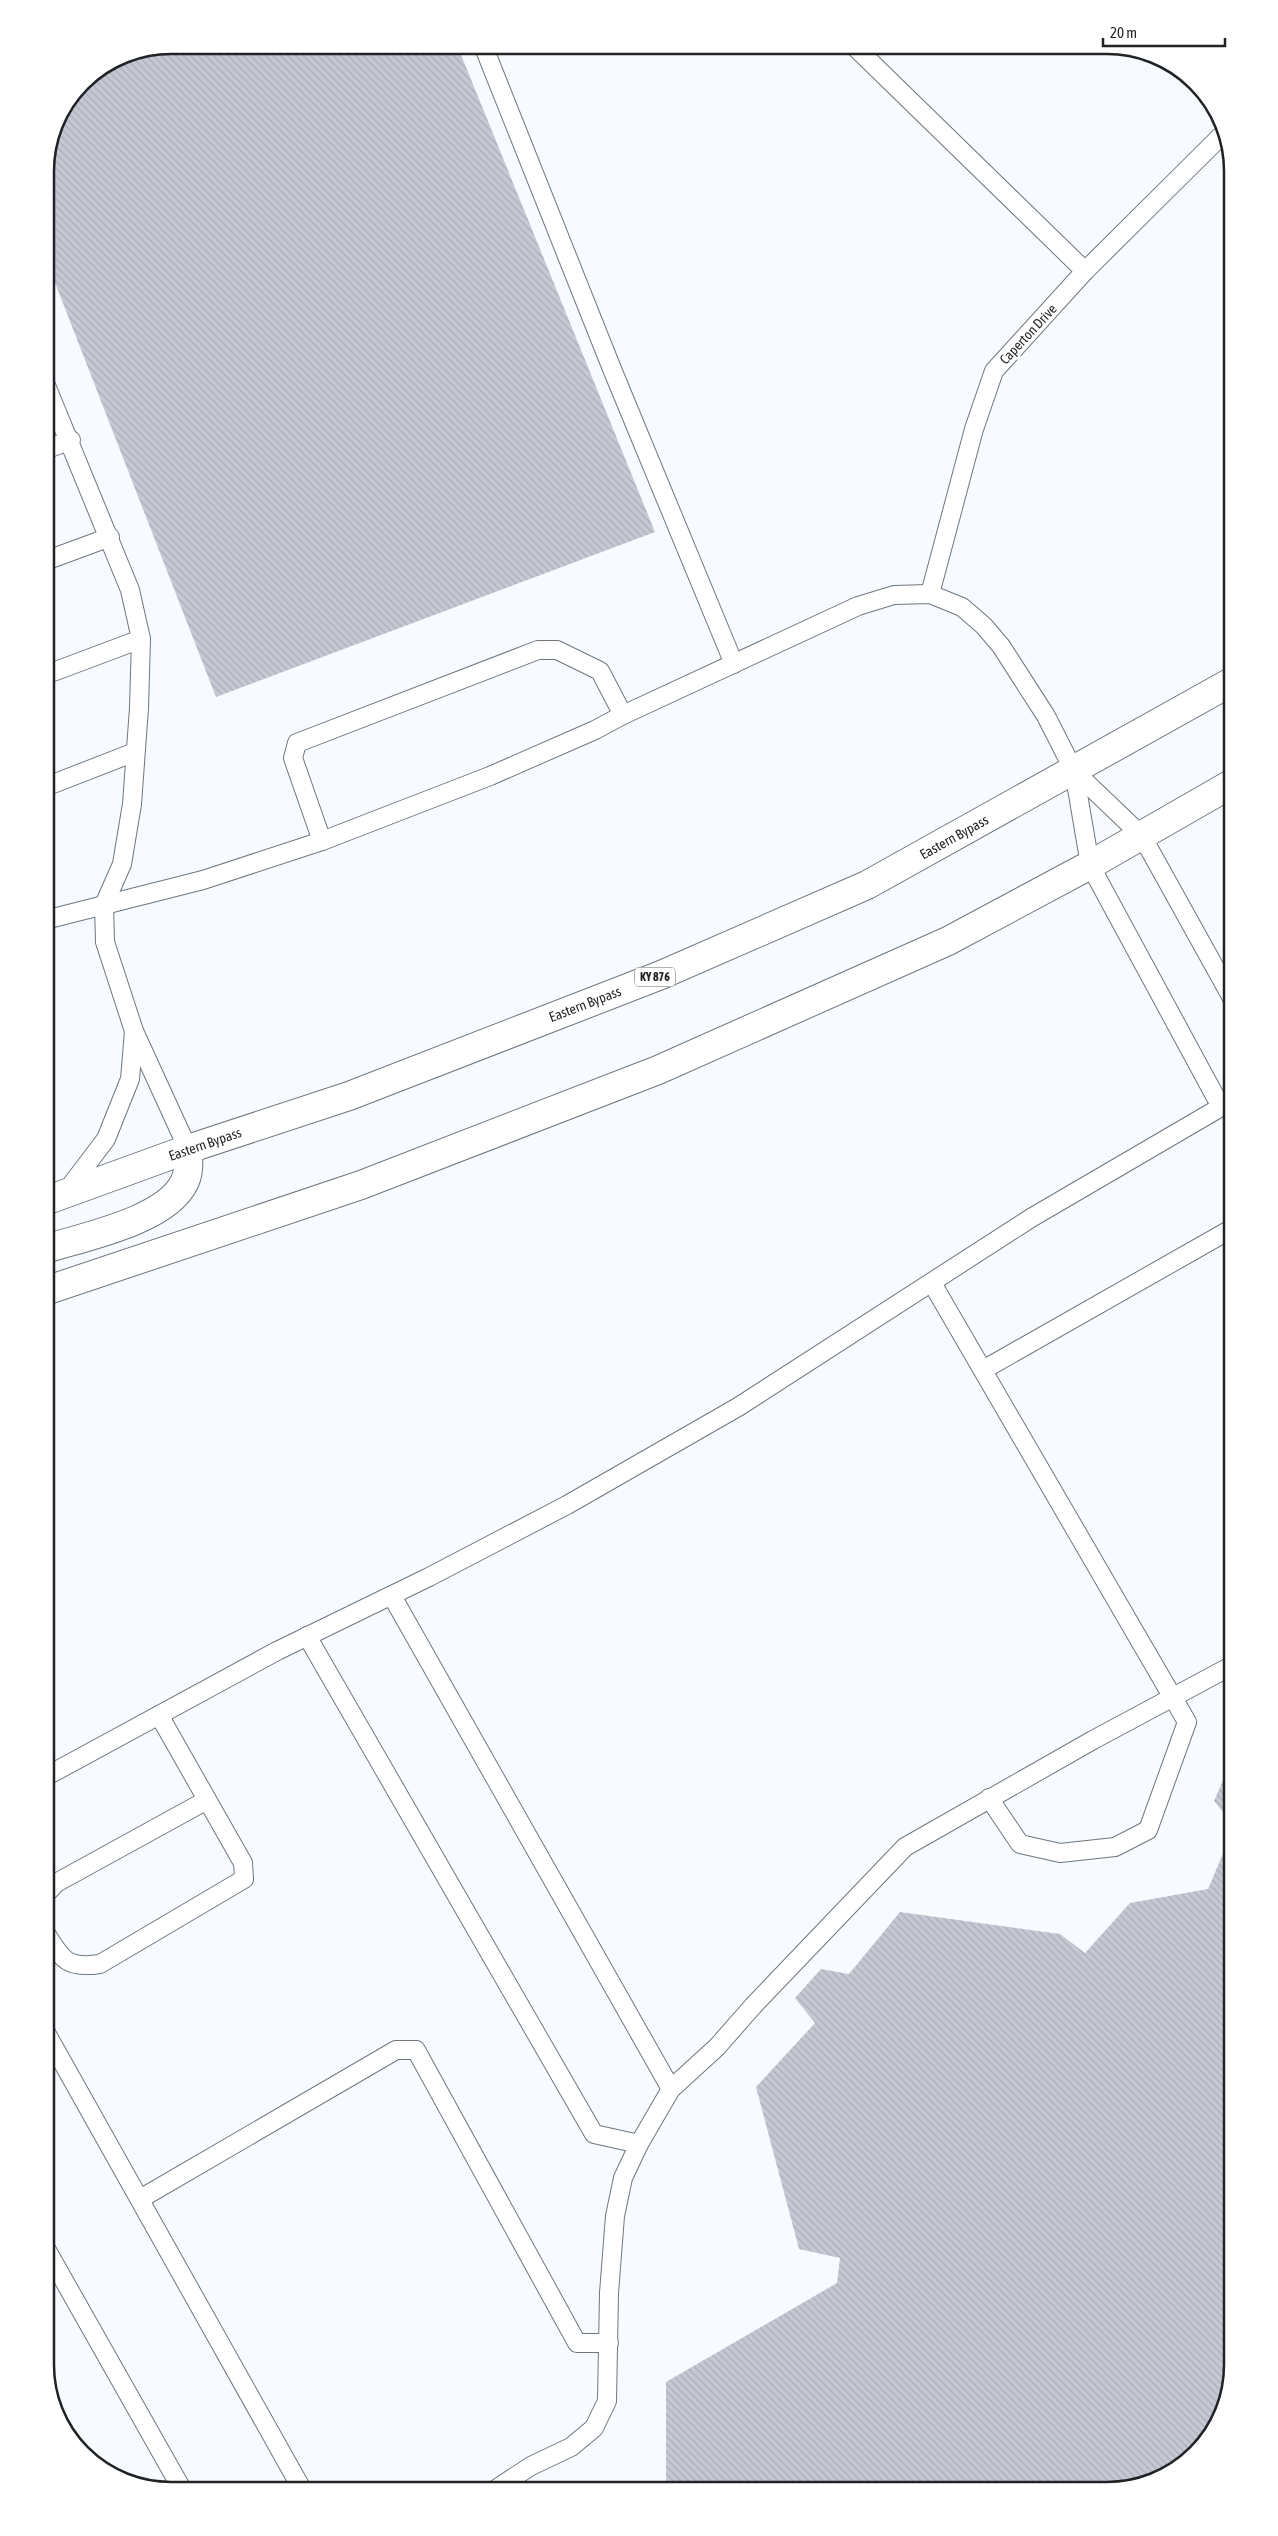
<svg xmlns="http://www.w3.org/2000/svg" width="1278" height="2536" viewBox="0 0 1278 2536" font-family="'Asap Condensed',sans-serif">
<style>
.building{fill:url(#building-back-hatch)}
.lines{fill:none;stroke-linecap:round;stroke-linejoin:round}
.lane-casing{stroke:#6e777e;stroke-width:20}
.primary-casing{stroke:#6e777e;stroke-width:30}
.lane{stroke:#fff;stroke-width:18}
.primary{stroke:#fff;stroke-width:28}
.labels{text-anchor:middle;stroke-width:5;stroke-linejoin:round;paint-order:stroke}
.shield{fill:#fff;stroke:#626567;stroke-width:1}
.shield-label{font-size:12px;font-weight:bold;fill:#1f2326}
.street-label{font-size:14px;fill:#1f2326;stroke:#fff}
.rim{fill:none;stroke:#1f2326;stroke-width:2.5}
</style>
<defs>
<pattern id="building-back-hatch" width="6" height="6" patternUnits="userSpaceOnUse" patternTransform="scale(1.25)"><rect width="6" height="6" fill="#c6c9d4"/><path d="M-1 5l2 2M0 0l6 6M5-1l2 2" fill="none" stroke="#aaacb6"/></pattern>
</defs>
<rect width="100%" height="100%" fill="#f7fbff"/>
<g class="building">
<path d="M174,45h283l198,487 -439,165 -171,-440v-94l13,-48 24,-33 41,-28z"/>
<path d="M1233,1758v66l-19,-23z"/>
<path d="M1233,1830v535l-21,70 -57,47 -48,9h-441v-109l171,-99 3,-25 -41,-9 -43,-162 59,-64 -20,-25 26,-29 28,5 51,-62 160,22 25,19 45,-50 78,-14z"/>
</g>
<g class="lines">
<defs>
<g id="lane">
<path d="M483,45l129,324 122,295"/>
<path d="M853,45l232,226"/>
<path d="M45,383l85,207 11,49 -2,69 -7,96 -10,60 -18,41 1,37 29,89"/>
<path d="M45,450l26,-10"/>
<path d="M45,561l65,-24"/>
<path d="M930,594l44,-165 20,-58 91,-100 140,-139"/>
<path d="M45,675l96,-36"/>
<path d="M1074,771l68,65 91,164"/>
<path d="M45,787l90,-35"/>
<path d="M322,841l-29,-83 4,-15 241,-93h19l43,21 23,44"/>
<path d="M45,920l158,-40 119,-39 168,-65 105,-46 28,-15 235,-109 36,-11 36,-1 32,13 22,19 17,20 45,70 28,55 16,94 131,242"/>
<path d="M65,1193l41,-54 24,-60 4,-48 54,118"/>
<path d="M932,1283l255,439 -39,108 -33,17 -55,6 -40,-9 -31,-46"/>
<path d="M983,1370l250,-142"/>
<path d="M392,1596l279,493"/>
<path d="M307,1636l287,498 45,10"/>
<path d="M45,1777l232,-126 152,-74 138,-72 171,-98 293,-189 202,-118"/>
<path d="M45,1895l11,-12 151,-83"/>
<path d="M45,1932c17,27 21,37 55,32l144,-85 -1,-16 -84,-148"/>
<path d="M45,2031l258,460"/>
<path d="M140,2199l256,-149h20l161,293h32"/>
<path d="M45,2247l138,244"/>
<path d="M493,2491l38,-25 40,-19 23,-19 13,-27 2,-108 6,-77 8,-38 16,-34 32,-55 46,-42 36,-41 152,-159 188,-107 140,-75"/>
</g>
<g id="primary">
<path d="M45,1201l143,-52 161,-53 312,-121 206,-90 366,-204"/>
<path d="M45,1249c38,-12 120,-28 139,-66 6,-11 4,-23 4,-34"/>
<path d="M45,1291l316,-106 297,-115 290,-129 142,-76 143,-82"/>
</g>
</defs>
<use href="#lane" class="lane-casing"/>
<use href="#primary" class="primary-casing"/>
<use href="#lane" class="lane"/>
<use href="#primary" class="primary"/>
</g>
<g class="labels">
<rect class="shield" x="635" y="967.5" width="40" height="19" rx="4"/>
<g class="shield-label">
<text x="655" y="981">KY 876</text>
</g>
<g class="street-label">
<text transform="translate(1028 334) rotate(-47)" y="5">Caperton Drive</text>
<text transform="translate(954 837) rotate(-29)" y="5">Eastern Bypass</text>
<text transform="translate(585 1004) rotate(-21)" y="5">Eastern Bypass</text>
<text transform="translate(205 1144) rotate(-19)" y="5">Eastern Bypass</text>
</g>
</g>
<path d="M0 0H1278V2536H0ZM171 54H1107A117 117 0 0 1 1224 171V2365A117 117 0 0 1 1107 2482H171A117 117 0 0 1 54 2365V171A117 117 0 0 1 171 54Z" fill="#fff" fill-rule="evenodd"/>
<path class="rim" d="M171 54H1107A117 117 0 0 1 1224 171V2365A117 117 0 0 1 1107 2482H171A117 117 0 0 1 54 2365V171A117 117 0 0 1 171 54Z"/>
<path d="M1103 38v8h122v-8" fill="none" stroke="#1f2326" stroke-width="2.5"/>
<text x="1110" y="38" font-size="15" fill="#1f2326" stroke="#ffffff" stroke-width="4" paint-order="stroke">20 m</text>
</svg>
